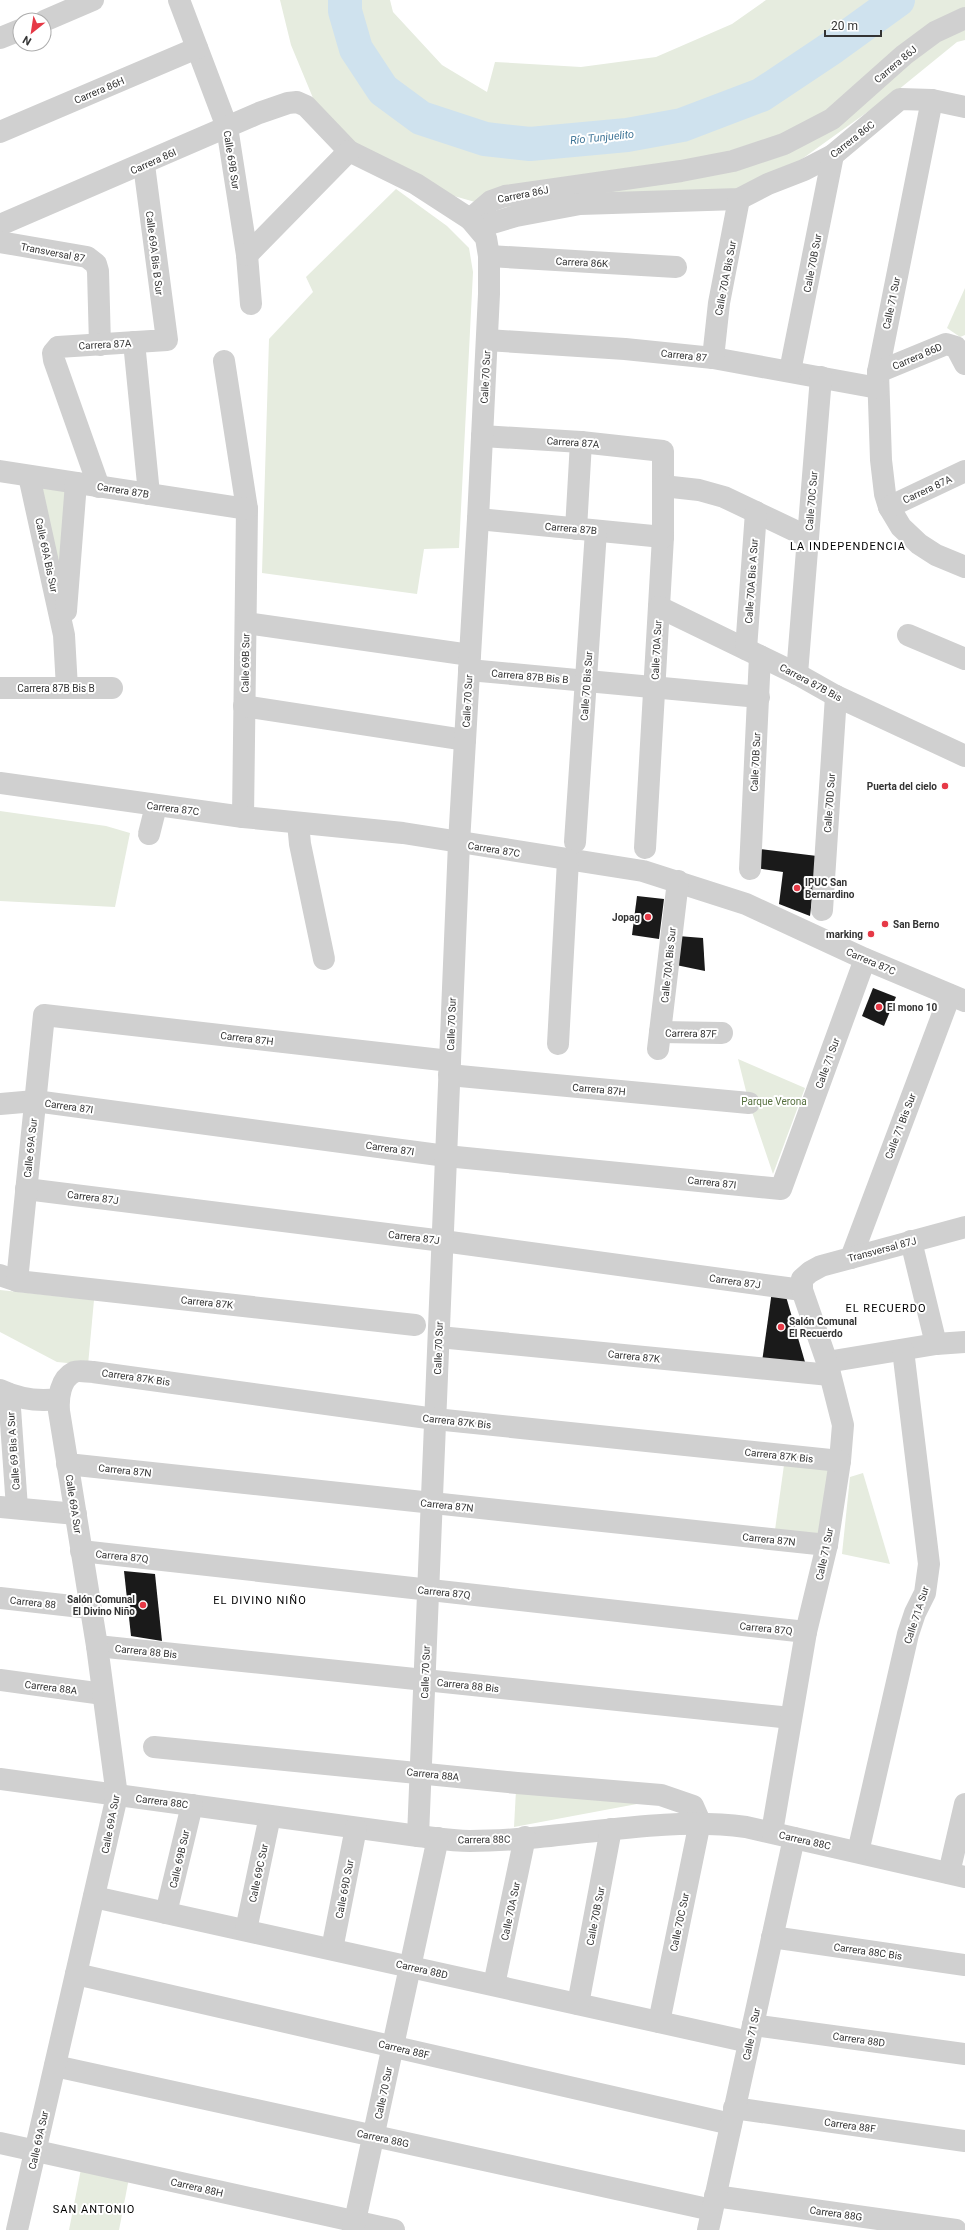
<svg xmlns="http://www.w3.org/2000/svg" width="965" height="2230" viewBox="0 0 965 2230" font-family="Roboto,sans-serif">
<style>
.green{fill:#e6ecdf}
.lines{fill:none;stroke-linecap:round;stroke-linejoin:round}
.river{stroke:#cfe2ee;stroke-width:34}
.building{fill:#1a1a1a}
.minor{stroke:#d0d0d0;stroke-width:22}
.poi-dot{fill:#e63946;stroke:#fff;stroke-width:1.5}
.labels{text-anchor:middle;stroke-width:4;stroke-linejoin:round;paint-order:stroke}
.street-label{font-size:10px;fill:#333;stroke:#fff}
.poi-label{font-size:10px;font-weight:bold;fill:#333;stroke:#fff;text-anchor:end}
.park-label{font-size:10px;fill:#56703f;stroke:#fff}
.water-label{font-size:11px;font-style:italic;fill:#3f7597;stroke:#fff}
.neighbourhood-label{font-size:11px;letter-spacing:1px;fill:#000;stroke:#fff}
</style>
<rect width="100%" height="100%" fill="#fff"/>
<g class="green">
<path d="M280,0h110l3,12 49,53 45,27 8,-30 86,5 75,-10 76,-33 34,-24h199v40l-8,2 -59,48 -103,74 -61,26 -238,18 -49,-14 -91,-47 -38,-37 -27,-65z"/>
<path d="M396,189l51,37 22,22 4,24 -14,276 -35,1 -7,45 -155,-21 7,-234 44,-47 -7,-15z"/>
<path d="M965,288v47l-5,2 -13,-9z"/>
<path d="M37,486l28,5 -2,123z"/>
<path d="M0,811l106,15 24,7 -15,74 -115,-6z"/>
<path d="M738,1059l67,29 -32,86 -24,-71z"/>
<path d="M0,1290l94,10 -6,65 -31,-3 -57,-30z"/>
<path d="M784,1465l45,5 -8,65 -46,-5z"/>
<path d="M863,1473l27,91 -48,-10 8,-77z"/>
<path d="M516,1790l137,11 -139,26z"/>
<path d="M81,2169l48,9 -10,52h-50z"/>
</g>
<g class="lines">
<path class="river" d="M345,0v11l11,38 27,41 38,28 64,21 45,5 97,-9 55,-10 79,-30 72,-48 65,-47"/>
</g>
<g class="building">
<path d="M759,849l58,7 -7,60 -31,-12 4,-32 -27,-4z"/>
<path d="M637,896l27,3 -5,40 -27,-4z"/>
<path d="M678,936l25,2 2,33 -29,-6z"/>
<path d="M873,988l23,9 -12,29 -22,-10z"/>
<path d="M772,1291l13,2 22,76 -45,-7z"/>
<path d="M124,1571l31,3 7,67 -31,-5z"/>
</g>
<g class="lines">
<g class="minor">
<path d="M179,0l48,127 20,128 4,49"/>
<path d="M44,21l49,-21"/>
<path d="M0,38l20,-8"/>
<path d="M932,100l-54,272 3,88 4,34 4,13 12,20 18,17 17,11 29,12"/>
<path d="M0,132l197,-84"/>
<path d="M0,225l259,-112 29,-10 9,-1 9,4 43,45 67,33 54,35 21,-18 14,-5 176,-25 52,-10 51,-17 48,-25 72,-64 31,-23 30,-14"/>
<path d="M479,227l37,-11 64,-12 159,-5 29,-15 36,-14 29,-15 67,-56 32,1 33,7"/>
<path d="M0,242l87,15 9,7 2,7 2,74"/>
<path d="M247,255l102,-104"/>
<path d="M489,256l187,11"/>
<path d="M487,340l138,9 88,9 165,30"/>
<path d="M134,342l15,152"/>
<path d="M713,358l6,-55 20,-104"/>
<path d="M224,361l23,148 -4,308"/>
<path d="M790,371l43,-216"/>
<path d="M878,372l68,-28 10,3 9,17"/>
<path d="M482,436l99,6 82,9v86l-18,311"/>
<path d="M0,471l247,38"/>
<path d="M29,476l35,159 3,53"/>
<path d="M663,486l36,4 25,7 84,40"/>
<path d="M99,487l-45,-127 -1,-7 5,-6 109,-7 -23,-175"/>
<path d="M889,507l76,-36"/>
<path d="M478,519l185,18"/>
<path d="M576,529l5,-87"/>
<path d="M659,607l138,67 39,22 129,60"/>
<path d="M66,611l10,-128"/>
<path d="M246,623l224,32"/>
<path d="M908,635l57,24"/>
<path d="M746,649l10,-137"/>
<path d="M469,670l290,27"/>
<path d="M797,674l24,-297"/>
<path d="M0,688h112"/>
<path d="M244,706l221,34"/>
<path d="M0,783l243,34 160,16 240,38 103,33 119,55 100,42"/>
<path d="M298,823l2,21 24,115"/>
<path d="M149,834l7,-28"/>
<path d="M575,842l21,-311"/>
<path d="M750,869l10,-213"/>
<path d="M822,910l14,-214"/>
<path d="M660,1032l62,1"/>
<path d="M558,1044l10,-184"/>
<path d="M658,1049l20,-168"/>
<path d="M449,1075l300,28"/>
<path d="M0,1104l35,-3 411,55 335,33 84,-230"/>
<path d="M26,1189l417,52 359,49"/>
<path d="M911,1241l25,103"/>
<path d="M851,1258l99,-263"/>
<path d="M0,1275l17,6 398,44"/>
<path d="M17,1281l27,-266 406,46"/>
<path d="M439,1337l391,38"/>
<path d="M827,1362l109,-18 29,-2"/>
<path d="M0,1390c19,9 37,12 58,9"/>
<path d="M9,1394l8,114"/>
<path d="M67,1464l760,81"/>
<path d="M0,1507l76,7"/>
<path d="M81,1551l725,81"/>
<path d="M0,1598l90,10"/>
<path d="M97,1646l694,72"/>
<path d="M0,1680l103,14"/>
<path d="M154,1747l363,36 144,12 32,11 7,16 -41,200"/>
<path d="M0,1779l418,57c17,2 35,5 52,5 93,0 184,-26 276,-14l219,50"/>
<path d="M772,1832l34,-200 21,-87 13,-84 3,-36 -16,-63 -25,-72v-11l8,-7 11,-6 144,-39"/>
<path d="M418,1836l41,-993 19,-324 11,-225v-38l-3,-18 -16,-19"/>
<path d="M858,1852l50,-218 7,-21 10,-20 4,-29 -26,-214"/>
<path d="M949,1873l16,-69"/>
<path d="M94,1897l655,145"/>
<path d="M166,1913l26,-108"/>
<path d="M246,1930l24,-114"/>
<path d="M772,1937l193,28"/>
<path d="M332,1949l24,-121"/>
<path d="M76,1974l655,150"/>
<path d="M494,1985l31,-148"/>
<path d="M578,2004l33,-175"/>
<path d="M753,2025l212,29"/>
<path d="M55,2066l657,144"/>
<path d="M734,2108l231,33"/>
<path d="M0,2143l394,87"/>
<path d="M715,2196l241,34"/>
<path d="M17,2230l100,-434 -20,-150 -38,-235c-1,-13 1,-32 15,-39 5,-2 13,0 19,0l342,47 405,42"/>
<path d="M353,2230l85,-392"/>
<path d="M708,2230l86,-392"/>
</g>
</g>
<g class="poi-dot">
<circle cx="945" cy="786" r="4"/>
<circle cx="797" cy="888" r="4"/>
<circle cx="648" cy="917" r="4"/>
<circle cx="885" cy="924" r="4"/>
<circle cx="871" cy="934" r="4"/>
<circle cx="879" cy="1007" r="4"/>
<circle cx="781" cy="1327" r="4"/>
<circle cx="143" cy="1605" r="4"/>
</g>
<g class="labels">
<g class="street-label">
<text transform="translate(895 64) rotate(-40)" y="4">Carrera 86J</text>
<text transform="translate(99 90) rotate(-23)" y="4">Carrera 86H</text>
<text transform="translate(852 139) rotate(-38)" y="4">Carrera 86C</text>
<text transform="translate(232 160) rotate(81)" y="4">Calle 69B Sur</text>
<text transform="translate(153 161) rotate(-24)" y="4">Carrera 86I</text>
<text transform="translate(523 194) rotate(-11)" y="4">Carrera 86J</text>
<text transform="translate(53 252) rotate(11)" y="4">Transversal 87</text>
<text transform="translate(155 253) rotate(83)" y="4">Calle 69A Bis B Sur</text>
<text transform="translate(582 262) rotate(3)" y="4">Carrera 86K</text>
<text transform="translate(812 263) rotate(-79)" y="4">Calle 70B Sur</text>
<text transform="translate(725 278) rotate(-79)" y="4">Calle 70A Bis Sur</text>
<text transform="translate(891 303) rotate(-78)" y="4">Calle 71 Sur</text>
<text transform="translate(105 344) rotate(-3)" y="4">Carrera 87A</text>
<text transform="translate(684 355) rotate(6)" y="4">Carrera 87</text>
<text transform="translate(917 356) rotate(-23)" y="4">Carrera 86D</text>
<text transform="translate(485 377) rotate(-87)" y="4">Calle 70 Sur</text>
<text transform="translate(573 442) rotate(4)" y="4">Carrera 87A</text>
<text transform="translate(927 489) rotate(-25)" y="4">Carrera 87A</text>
<text transform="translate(123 490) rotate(9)" y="4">Carrera 87B</text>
<text transform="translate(811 501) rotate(-85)" y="4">Calle 70C Sur</text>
<text transform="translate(571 528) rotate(5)" y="4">Carrera 87B</text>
<text transform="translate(47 555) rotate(78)" y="4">Calle 69A Bis Sur</text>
<text transform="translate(751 581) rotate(-86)" y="4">Calle 70A Bis A Sur</text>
<text transform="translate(656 650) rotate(-87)" y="4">Calle 70A Sur</text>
<text transform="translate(245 663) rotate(-89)" y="4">Calle 69B Sur</text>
<text transform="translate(530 676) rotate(5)" y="4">Carrera 87B Bis B</text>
<text transform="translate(811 682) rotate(28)" y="4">Carrera 87B Bis</text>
<text transform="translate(586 686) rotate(-86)" y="4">Calle 70 Bis Sur</text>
<text x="56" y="692">Carrera 87B Bis B</text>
<text transform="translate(467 701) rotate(-87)" y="4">Calle 70 Sur</text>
<text transform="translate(755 762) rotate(-87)" y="4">Calle 70B Sur</text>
<text transform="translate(829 803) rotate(-86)" y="4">Calle 70D Sur</text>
<text transform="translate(173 808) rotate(7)" y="4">Carrera 87C</text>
<text transform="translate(494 849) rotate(9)" y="4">Carrera 87C</text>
<text transform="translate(871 961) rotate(23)" y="4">Carrera 87C</text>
<text transform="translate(668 965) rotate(-84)" y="4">Calle 70A Bis Sur</text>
<text transform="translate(451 1024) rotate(-88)" y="4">Calle 70 Sur</text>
<text transform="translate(691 1033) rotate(1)" y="4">Carrera 87F</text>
<text transform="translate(247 1038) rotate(7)" y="4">Carrera 87H</text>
<text transform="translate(827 1063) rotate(-70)" y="4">Calle 71 Sur</text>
<text transform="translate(599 1089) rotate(5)" y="4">Carrera 87H</text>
<text transform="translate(69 1106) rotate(8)" y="4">Carrera 87I</text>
<text transform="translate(900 1126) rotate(-69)" y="4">Calle 71 Bis Sur</text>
<text transform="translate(30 1148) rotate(-84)" y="4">Calle 69A Sur</text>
<text transform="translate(390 1148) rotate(8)" y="4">Carrera 87I</text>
<text transform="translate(712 1182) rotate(6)" y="4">Carrera 87I</text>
<text transform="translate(93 1197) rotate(7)" y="4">Carrera 87J</text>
<text transform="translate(414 1237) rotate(7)" y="4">Carrera 87J</text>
<text transform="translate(882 1249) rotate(-15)" y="4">Transversal 87J</text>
<text transform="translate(735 1281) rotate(8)" y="4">Carrera 87J</text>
<text transform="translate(207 1302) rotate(6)" y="4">Carrera 87K</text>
<text transform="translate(438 1348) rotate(-88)" y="4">Calle 70 Sur</text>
<text transform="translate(634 1356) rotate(6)" y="4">Carrera 87K</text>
<text transform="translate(136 1377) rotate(8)" y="4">Carrera 87K Bis</text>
<text transform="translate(457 1421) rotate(6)" y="4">Carrera 87K Bis</text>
<text transform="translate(13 1451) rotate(-94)" y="4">Calle 69 Bis A Sur</text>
<text transform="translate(779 1455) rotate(6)" y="4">Carrera 87K Bis</text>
<text transform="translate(125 1470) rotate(6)" y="4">Carrera 87N</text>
<text transform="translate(74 1504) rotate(81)" y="4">Calle 69A Sur</text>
<text transform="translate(447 1505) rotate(6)" y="4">Carrera 87N</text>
<text transform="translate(769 1539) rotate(6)" y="4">Carrera 87N</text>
<text transform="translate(824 1554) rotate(-78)" y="4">Calle 71 Sur</text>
<text transform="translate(122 1556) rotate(6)" y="4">Carrera 87Q</text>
<text transform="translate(444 1592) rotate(6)" y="4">Carrera 87Q</text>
<text transform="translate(33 1602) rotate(6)" y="4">Carrera 88</text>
<text transform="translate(916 1615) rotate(-72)" y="4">Calle 71A Sur</text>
<text transform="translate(766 1628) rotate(6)" y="4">Carrera 87Q</text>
<text transform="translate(146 1651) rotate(6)" y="4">Carrera 88 Bis</text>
<text transform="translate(425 1672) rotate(-88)" y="4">Calle 70 Sur</text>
<text transform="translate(468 1685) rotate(6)" y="4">Carrera 88 Bis</text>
<text transform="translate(51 1687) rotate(7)" y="4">Carrera 88A</text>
<text transform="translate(433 1774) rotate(6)" y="4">Carrera 88A</text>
<text transform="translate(162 1801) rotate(7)" y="4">Carrera 88C</text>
<text transform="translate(110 1824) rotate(-79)" y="4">Calle 69A Sur</text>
<text transform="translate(484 1839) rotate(-1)" y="4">Carrera 88C</text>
<text transform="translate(805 1840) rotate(13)" y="4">Carrera 88C</text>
<text transform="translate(179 1859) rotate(-77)" y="4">Calle 69B Sur</text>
<text transform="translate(258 1873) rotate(-78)" y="4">Calle 69C Sur</text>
<text transform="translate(344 1889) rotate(-79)" y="4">Calle 69D Sur</text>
<text transform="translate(510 1911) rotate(-78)" y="4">Calle 70A Sur</text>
<text transform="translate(595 1916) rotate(-79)" y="4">Calle 70B Sur</text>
<text transform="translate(679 1922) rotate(-78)" y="4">Calle 70C Sur</text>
<text transform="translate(868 1951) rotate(8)" y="4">Carrera 88C Bis</text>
<text transform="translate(422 1969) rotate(13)" y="4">Carrera 88D</text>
<text transform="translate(751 2034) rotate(-78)" y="4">Calle 71 Sur</text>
<text transform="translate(859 2039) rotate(8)" y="4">Carrera 88D</text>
<text transform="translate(404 2049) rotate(13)" y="4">Carrera 88F</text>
<text transform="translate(383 2093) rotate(-78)" y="4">Calle 70 Sur</text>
<text transform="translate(850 2125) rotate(8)" y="4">Carrera 88F</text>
<text transform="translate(383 2138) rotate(12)" y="4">Carrera 88G</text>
<text transform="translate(38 2140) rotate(-77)" y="4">Calle 69A Sur</text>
<text transform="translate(197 2187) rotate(13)" y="4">Carrera 88H</text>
<text transform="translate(836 2213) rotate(8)" y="4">Carrera 88G</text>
</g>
<g class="poi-label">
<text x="937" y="790">Puerta del cielo</text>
<text x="805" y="886" text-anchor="start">IPUC San<tspan x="805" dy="12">Bernardino</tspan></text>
<text x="640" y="921">Jopag</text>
<text x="893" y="928" text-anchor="start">San Berno</text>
<text x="863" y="938">marking</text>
<text x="887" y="1011" text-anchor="start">El mono 10</text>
<text x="789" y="1325" text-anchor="start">Salón Comunal<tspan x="789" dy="12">El Recuerdo</tspan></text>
<text x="135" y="1603">Salón Comunal<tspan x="135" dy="12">El Divino Niño</tspan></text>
</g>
<g class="park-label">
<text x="774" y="1105">Parque Verona</text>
</g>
<g class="water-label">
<text transform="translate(602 137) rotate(-6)" y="4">Río Tunjuelito</text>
</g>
<g class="neighbourhood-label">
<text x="848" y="550">LA INDEPENDENCIA</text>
<text x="886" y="1312">EL RECUERDO</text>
<text x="260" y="1604">EL DIVINO NIÑO</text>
<text x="94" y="2213">SAN ANTONIO</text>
</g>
</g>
<g transform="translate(32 32) rotate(210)"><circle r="19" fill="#ffffff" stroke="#adadad"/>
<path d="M0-3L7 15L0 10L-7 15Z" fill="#e63946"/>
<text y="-6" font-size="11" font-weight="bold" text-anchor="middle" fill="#333333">N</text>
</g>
<path d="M825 30v6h56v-6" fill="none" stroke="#333333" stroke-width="2"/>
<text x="831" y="30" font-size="12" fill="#333333" stroke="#ffffff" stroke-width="3" paint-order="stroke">20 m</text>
</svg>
